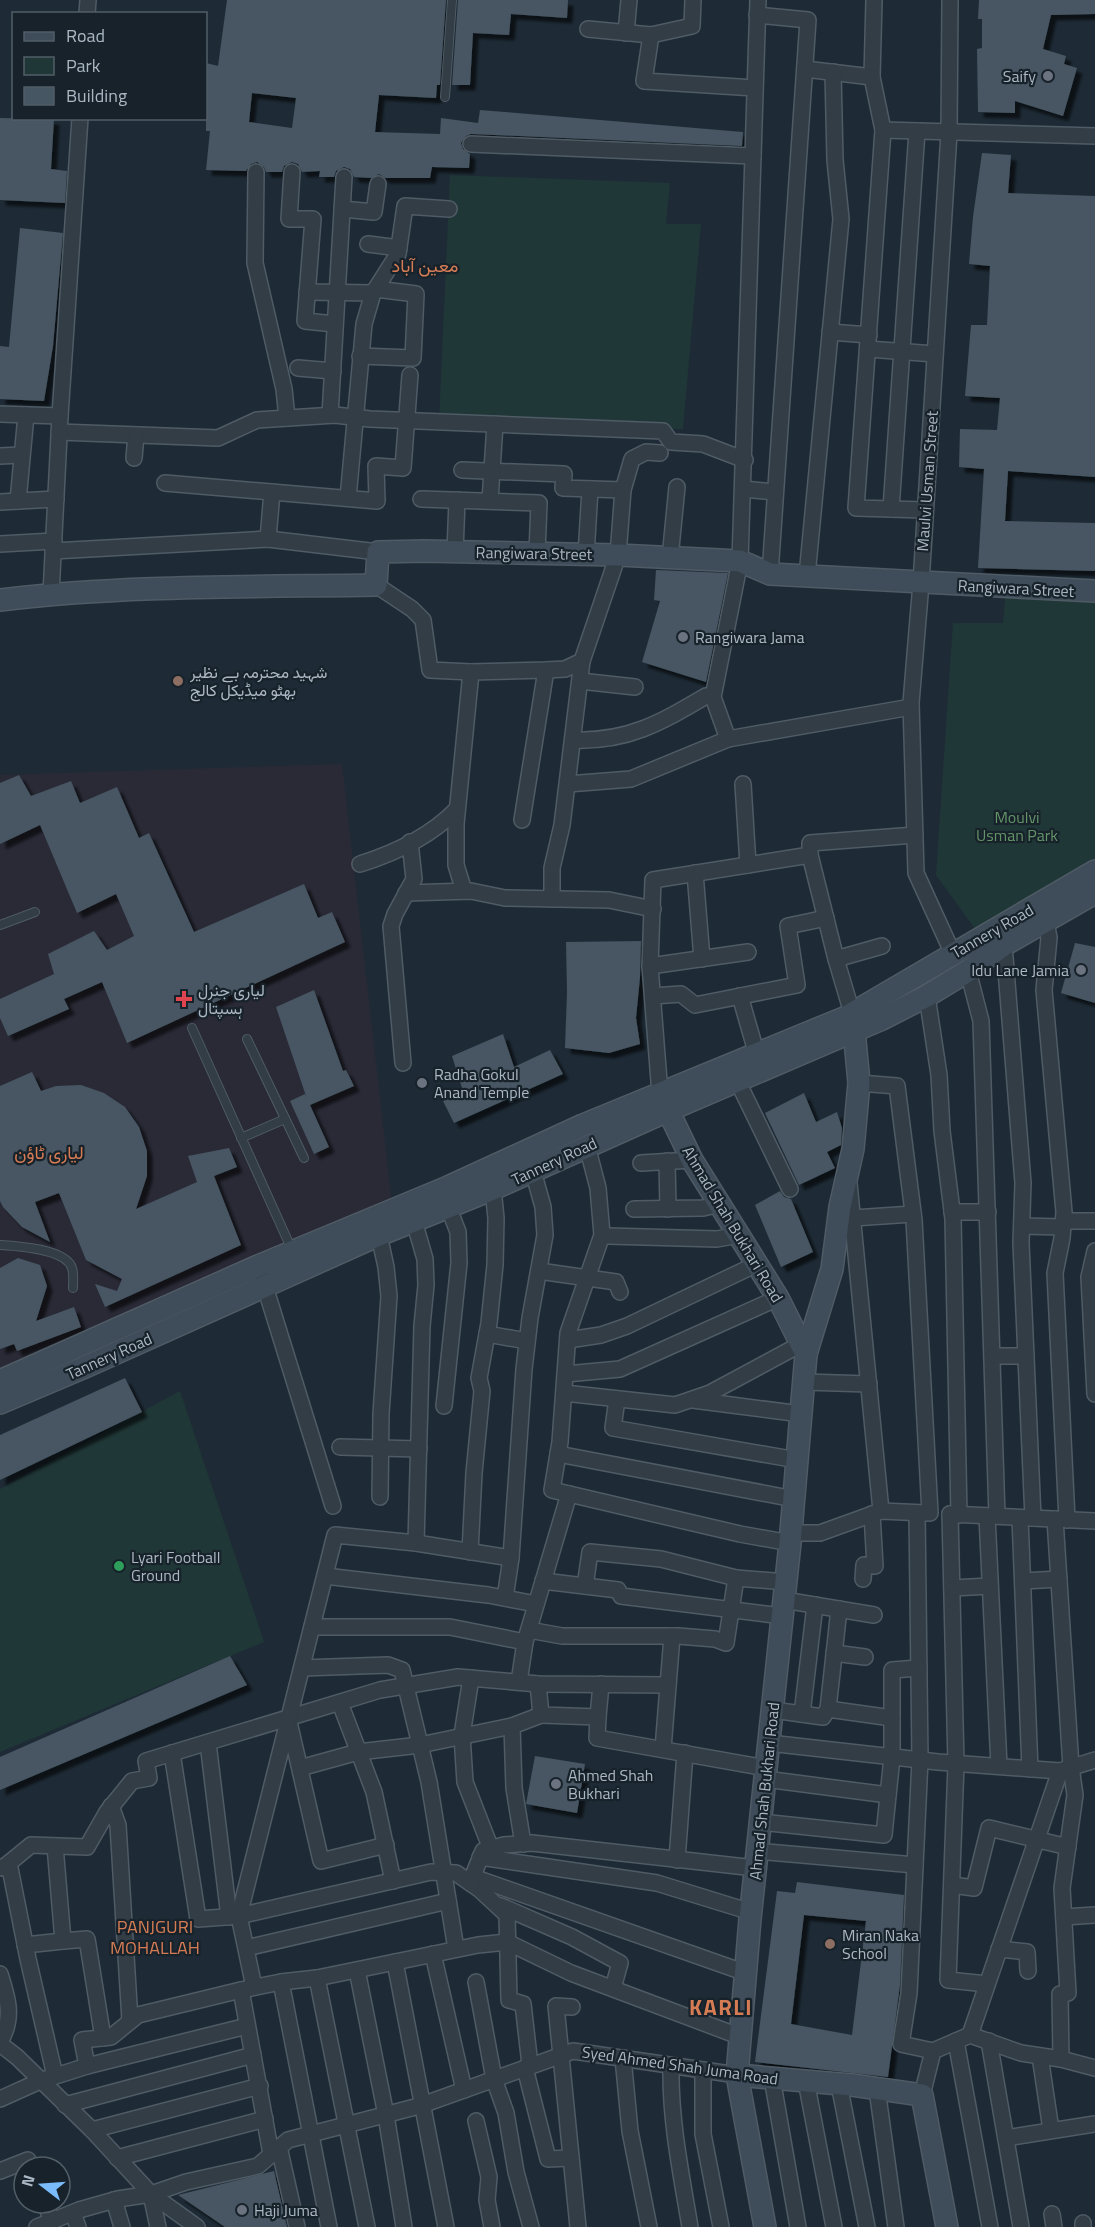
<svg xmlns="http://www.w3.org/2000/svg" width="1095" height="2227" viewBox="0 0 1095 2227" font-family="'Titillium Web',Vazirmatn,sans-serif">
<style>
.medical{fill:#2a2a37}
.green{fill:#203737}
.building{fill:#465662;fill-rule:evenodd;filter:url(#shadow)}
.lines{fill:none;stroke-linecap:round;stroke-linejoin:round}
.lane-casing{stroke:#4f5b65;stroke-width:10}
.street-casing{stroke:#4f5b65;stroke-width:18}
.secondary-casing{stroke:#4f5b65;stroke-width:24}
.lane{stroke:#323d46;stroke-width:8}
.street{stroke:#323d46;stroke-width:15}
.secondary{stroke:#3f4c59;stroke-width:21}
.worship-dot{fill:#6b7280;stroke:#17222a;stroke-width:2}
.education-dot{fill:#8d6e63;stroke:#17222a;stroke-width:2}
.health-dot{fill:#e0444e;stroke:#17222a;stroke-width:2}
.leisure-dot{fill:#2e9e5b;stroke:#17222a;stroke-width:2}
.labels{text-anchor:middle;stroke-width:4.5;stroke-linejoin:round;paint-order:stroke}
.poi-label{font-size:16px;fill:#abb8c4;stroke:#17222a;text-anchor:start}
.street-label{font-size:16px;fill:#abb8c4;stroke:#17222a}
.park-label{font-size:16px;fill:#639468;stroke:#17222a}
.neighbourhood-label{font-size:18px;fill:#d57c54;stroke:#17222a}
.district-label{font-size:22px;font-weight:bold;letter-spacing:1.5px;fill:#d57c54;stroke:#17222a}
</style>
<defs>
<filter id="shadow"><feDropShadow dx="5.5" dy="5.5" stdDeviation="1.5" flood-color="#0009"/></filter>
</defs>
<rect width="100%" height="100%" fill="#1e2b36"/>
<path class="medical" d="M342,764l52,458 -394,165v-612z"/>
<g class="green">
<path d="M450,175l220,8 -4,41h35l-18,205 -244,-7z"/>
<path d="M1006,587l89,4v280l-114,66 -45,-62 17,-252h50z"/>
<path d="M180,1391l84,251 -264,110v-263z"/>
</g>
<g class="building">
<path d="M227,0h219l-6,85h-3l-1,13 -57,-3 -4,37 65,2 1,-16 37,5 2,-13 263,22 -1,14 -271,-12 -5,2 -5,7 2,6 7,5 -1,14 -37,-1 -2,11h-45l-6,-4 -8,4 -17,-1 -4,-8 -6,-2 -8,4 -2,6h-15l1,-6 -18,1 -4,-8 -6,-2 -8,4 -2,6h-16l-2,-5 -7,-5 -6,2 -5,7 -40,-1 4,-39h-4v-68l12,3zM252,93l44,5 -4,30 -43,-6z"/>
<path d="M458,0h110l-1,18 -56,-4 -2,21 -36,-2 -3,52h-18z"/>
<path d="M979,0h116v14l-44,1 -8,34 23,7 -2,8 13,4 -14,48 -48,-15v12l-37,-1 -1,-63 5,-1v-29h-4z"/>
<path d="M0,118l54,1 -3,50 16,2 -2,32 -65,-3z"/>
<path d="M982,153l29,2 -3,38 87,3v281l-87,-6 -3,50 90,2v48l-117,-3 6,-99 -25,-2 1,-38 37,1 3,-32 -35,-2 6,-71h16l3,-59 -21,-2 4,-47z"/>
<path d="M20,228l43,5 -10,113 -9,55 -44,-2v-53l9,1z"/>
<path d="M656,570l72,3 -22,109 -64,-20 18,-61 -6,-1z"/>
<path d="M19,775l12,21 40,-15 9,22 37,-16 22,51 10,-5 45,99 110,-48 14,34 14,-6 13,30 -218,101 -25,-61 -38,17 5,10 -61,27 -8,-18v-19l54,-25 -6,-20 46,-23 13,19 27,-14 -18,-42 -39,19 -37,-88 -40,19v-61z"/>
<path d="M641,941l-1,36 -4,41 4,26 -31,9 -44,-5 2,-55 -1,-51z"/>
<path d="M1075,943l20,4v56l-34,-10z"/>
<path d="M314,990l29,81 3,-1 8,16 -44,19 19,42 -15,7 -24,-53 15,-7 2,5 -31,-92z"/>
<path d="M503,1034l11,33 36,-17 13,24 -109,49 -11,-22 20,-10 -11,-35z"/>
<path d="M32,1072l9,19 15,-5 25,-1 23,8 21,14 14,20 8,24v25l-11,33 61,-27 -9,-26 41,-8 8,19 -23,9 27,69 -136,62 -10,-23 22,7 5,-12 -36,-19 -27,-67 -24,9 15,40 -28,-15 -19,-20 -3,-6v-115z"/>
<path d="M804,1093l12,29 21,-10 5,16 -1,17 -14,7 8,16 -36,17 -34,-72z"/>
<path d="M780,1191l4,6 7,2 22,53 -32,15 -26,-62z"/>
<path d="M18,1258l22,7 7,21 -11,35 38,-14 7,20 -64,24 -3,-7 -14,5v-81z"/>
<path d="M125,1378l17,34 -142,68v-45z"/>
<path d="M230,1656l17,29 -247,105v-33z"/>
<path d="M535,1756l50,8 -8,49 -51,-9z"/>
<path d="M797,1882l107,13 -4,90 -12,92 -133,-15 22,-171 18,2zM804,1915l62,6 -14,114 -61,-11z"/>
<path d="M274,2171l13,56h-62l-47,-32z"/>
</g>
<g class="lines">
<defs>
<g id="lane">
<path d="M445,97l7,-97"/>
<path d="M0,925l35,-13"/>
<path d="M192,1028l100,222"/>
<path d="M247,1039l57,119"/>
<path d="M241,1138l44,-19"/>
<path d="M0,1245c17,1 66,4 72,23 2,6 1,14 1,20"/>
</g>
<g id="street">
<path d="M693,0l-1,26 -41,9 -7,46 111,7"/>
<path d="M874,0l-2,77 11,53 -27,378 69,2"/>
<path d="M950,0l-1,133 -28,450 -10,120 5,170 37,81"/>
<path d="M87,14l1,-14"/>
<path d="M757,15l51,5 -38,554"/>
<path d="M588,29l63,6"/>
<path d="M626,33l3,-33"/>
<path d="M805,69l67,8"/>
<path d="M883,130l212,6"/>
<path d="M471,144l282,12"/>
<path d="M256,172l-1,91 29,126 3,29"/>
<path d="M292,172l-3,47h24l-8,102 30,3"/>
<path d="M342,209l32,3 4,-28"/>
<path d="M368,244l31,4"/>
<path d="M307,292l66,1"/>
<path d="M830,332l39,3"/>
<path d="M868,349l67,5"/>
<path d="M360,356l53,2 3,-64 -40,-5"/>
<path d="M298,368l35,3"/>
<path d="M0,414l60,2"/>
<path d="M330,415l14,-238"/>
<path d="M59,432l159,6 39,-18 78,-5 35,4 293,12 8,11 32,2 42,16"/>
<path d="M0,456l21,-1"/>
<path d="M134,458l2,-23"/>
<path d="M462,470l102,4 -1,14 60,2"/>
<path d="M165,483l212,18 -1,-35 27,2 7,-93"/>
<path d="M743,489l32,3"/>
<path d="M348,498l16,-174 9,-31 25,-39 7,-48 44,3"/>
<path d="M421,499l118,4 -2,50"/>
<path d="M18,501l8,-86"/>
<path d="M490,501l5,-77"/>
<path d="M0,502l56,-3"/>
<path d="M891,509l26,-378"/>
<path d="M268,539l4,-47"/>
<path d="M0,544l54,-3"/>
<path d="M53,551l215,-12 110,13"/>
<path d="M455,552l2,-52"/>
<path d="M586,555l4,-66"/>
<path d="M670,558l7,-71"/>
<path d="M807,576l34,-357 -6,-59 -2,-88"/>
<path d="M376,585l36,24 11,11 7,50 41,2 75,-2 19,-1 17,-8 36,-106 5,-65 9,-31 14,-7 14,1"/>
<path d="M51,594l9,-178 20,-298"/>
<path d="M580,681l55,6"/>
<path d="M728,739l-15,-42 27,-136 18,-561"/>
<path d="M573,740c55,2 87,-17 133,-44l7,1"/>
<path d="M568,784l63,-5 97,-40 183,-32"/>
<path d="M743,784l5,81"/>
<path d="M522,820l24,-150"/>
<path d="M810,855v-12l105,-8"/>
<path d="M360,864c35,-11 71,-28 97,-55"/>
<path d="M695,873l7,86"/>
<path d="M464,891l-8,-26v-41l15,-152"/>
<path d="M406,893l65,-2 34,7 104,2 44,9"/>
<path d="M552,899v-31l10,-43 20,-164"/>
<path d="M1046,922l3,16 -5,52 20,222 -2,26 -7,35 12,247"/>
<path d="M1004,945l19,238 -2,60 12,275"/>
<path d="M836,959l46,-13"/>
<path d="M650,966l98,-14"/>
<path d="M968,971l13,50 16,495"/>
<path d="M653,996l28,-2 14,11 102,-20 -9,-59 38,-8"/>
<path d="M740,996l17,59"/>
<path d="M927,996l12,79 3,56 11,88 6,296"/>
<path d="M403,1063l-12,-137 4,-12 19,-35 -4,-37"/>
<path d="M738,1082l52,107"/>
<path d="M859,1083l38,3 17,134 16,293"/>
<path d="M660,1094l-10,-128 3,-86 157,-25 26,104 16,54"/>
<path d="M587,1146l11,42 4,47 -34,98 -8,109 -8,48 188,44 50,9"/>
<path d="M667,1161l1,48"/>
<path d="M641,1163l51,-3"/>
<path d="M849,1183l32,328"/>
<path d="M634,1209l69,-1 17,-4"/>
<path d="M952,1212h36"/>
<path d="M853,1218l60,-4"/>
<path d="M414,1221l11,38 1,26 -4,41 -6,217"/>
<path d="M1063,1221h32"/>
<path d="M1022,1226l41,1"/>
<path d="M379,1235l7,32 3,29 -8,118 -1,83"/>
<path d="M608,1236l109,3 22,-4"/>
<path d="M1095,1251l-6,26 6,117"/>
<path d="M539,1271l77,11 4,10"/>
<path d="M262,1277l71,229"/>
<path d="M487,1334l40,7"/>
<path d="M568,1340l33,-5 26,-9 130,-62"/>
<path d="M993,1356h33"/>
<path d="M566,1374l54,-5 158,-71"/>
<path d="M804,1382l65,2"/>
<path d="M564,1393l111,12 35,-12 91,-49"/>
<path d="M617,1399l-4,29 184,32"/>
<path d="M693,1400l108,14"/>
<path d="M444,1406l15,-143 -1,-31 -10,-26"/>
<path d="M340,1447l79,2"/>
<path d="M558,1454l236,45"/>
<path d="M917,1513l3,247 -11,233 -8,51 32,7"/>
<path d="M950,1514l6,250 -8,216 39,4"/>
<path d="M950,1514l145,7"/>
<path d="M987,1516l12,250"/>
<path d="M1020,1518l10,251"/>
<path d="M1055,1519l16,248 4,28 -13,93 6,105 -8,1 1,65"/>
<path d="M791,1533h29l61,-22 45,2"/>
<path d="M470,1552l4,-79 8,-82 -3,-13 10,-55 6,-58 1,-47 -3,-29"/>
<path d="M511,1558l13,-189 6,-51 15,-83 -2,-28 -10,-36"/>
<path d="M325,1576l163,19 48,9"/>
<path d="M863,1579l1,-14 11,1 -3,-52"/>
<path d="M543,1581l75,9 3,6 161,20"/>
<path d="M1023,1581l36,-2"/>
<path d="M585,1586l5,-34 71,7 75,19 50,4"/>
<path d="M952,1588l38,-2"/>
<path d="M784,1600l90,15"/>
<path d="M312,1627h138l75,15"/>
<path d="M529,1630l33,6h116l37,3 11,4 10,-65"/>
<path d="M834,1653l31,4"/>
<path d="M302,1668l86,-3 14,5 27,112 27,167"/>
<path d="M471,1678l-9,57 3,47 26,67"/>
<path d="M519,1682l6,-40 44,-148"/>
<path d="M538,1684l3,31 57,2 -1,21 169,30"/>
<path d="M340,1703l34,89 19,89"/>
<path d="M828,1709l11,-100"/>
<path d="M773,1710l50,7 5,-8 64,9"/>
<path d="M802,1714l13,-109"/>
<path d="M598,1717l3,-33"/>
<path d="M289,1722l32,139 65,-16"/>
<path d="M512,1726l2,62 9,56"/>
<path d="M208,1743l21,174"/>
<path d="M769,1743l169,19 122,9 35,-11"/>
<path d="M663,1749l9,-113"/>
<path d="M172,1753l26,166 41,-3 192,-44 25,1 23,16 28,26 2,85 14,4 7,61"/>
<path d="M300,1768l58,-16 62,-7 92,-19 29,-11"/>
<path d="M765,1779l123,16"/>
<path d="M111,1806l7,19 12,196"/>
<path d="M761,1822l123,13 8,-78v-87l27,-2"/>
<path d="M55,1846l8,95 24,-2 16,99"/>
<path d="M757,1851l158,14"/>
<path d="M480,1857l177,26 94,29"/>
<path d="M677,1860l8,-107"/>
<path d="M9,1863l19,96 27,117"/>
<path d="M0,1867l3,1 28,-23 56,2 20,-35 25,-31 17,-3 -3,-17 234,-71 78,-13 80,7 130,1"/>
<path d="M473,1877l273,96"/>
<path d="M470,1883l13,-32 21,-6 28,-2 223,25"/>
<path d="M952,1885l22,3 15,-60 79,19"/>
<path d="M501,1906l71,31 48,26 -7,25"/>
<path d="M1064,1917l31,-2"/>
<path d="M25,1945l38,-4"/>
<path d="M246,1948l202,-47"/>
<path d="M999,1949l28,3 1,19"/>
<path d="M433,1954l31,136"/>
<path d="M395,1962l51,265"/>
<path d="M357,1970l29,145 18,112"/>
<path d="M0,1974c8,25 14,44 0,68"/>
<path d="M317,1978l50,249"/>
<path d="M281,1982l48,245"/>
<path d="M476,1982l18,97 12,34 10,59 15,55"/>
<path d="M254,1987l-15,-71 96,-381 81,8 95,15 -6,40"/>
<path d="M241,1990l30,164"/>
<path d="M572,2007l-16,-1 22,221"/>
<path d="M970,2035l90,-264"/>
<path d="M956,2041l34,186"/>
<path d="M989,2041l32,186"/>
<path d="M0,2044l17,13 75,73 59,64 46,33"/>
<path d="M1040,2056l11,74"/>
<path d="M623,2058l7,73 19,96"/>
<path d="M87,2066l160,-40"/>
<path d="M671,2066c-1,54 10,107 19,161"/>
<path d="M525,2068l23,91 23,-1"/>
<path d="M703,2070v64l18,93"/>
<path d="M772,2078l26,149"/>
<path d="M806,2081l28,146"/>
<path d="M839,2084l28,143"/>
<path d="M877,2089l19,138"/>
<path d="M922,2095l11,-44 37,-16 51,18 40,6 34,9"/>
<path d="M0,2099l40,-18 47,-15 -5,-26 29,-3 27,-22 103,-25 40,-8 36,-4 161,-33 29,-3 64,31 170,64"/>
<path d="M65,2105l188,-50"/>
<path d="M476,2121l13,56 -2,23 5,27"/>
<path d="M92,2130l168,-44"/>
<path d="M1006,2138l89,-14"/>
<path d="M279,2147l18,80"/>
<path d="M117,2158l148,-39"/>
<path d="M0,2171l28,-11 3,7"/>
<path d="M151,2194l7,33"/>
<path d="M114,2200l8,27"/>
<path d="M45,2203l7,18"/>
<path d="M73,2213l5,14"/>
<path d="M1052,2214l2,13"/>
<path d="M1083,2223v4"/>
<path d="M37,2227l42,-17 39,-11 33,-5 35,-12 72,-16 30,-26 131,-34 154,-55 164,24"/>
</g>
<g id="secondary">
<path d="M0,600c124,-15 251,-13 376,-15l2,-33 46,-1 194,4 122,6 30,13 325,17"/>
<path d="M662,1098l30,62 86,138 28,56 -16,189 -40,376 -13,156 28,152"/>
<path d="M806,1354l26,-85 8,-62 13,-58 6,-66 -6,-64"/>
<path d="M0,1381l258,-115 190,-79 135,-62 261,-107 251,-147"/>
<path d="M0,1403l85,-36 294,-132 114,-46 174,-78 215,-92 45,-23 41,-25 36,-26 91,-52"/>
<path d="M737,2075l115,10 70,10 25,132"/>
</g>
</defs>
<use href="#lane" class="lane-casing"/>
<use href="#street" class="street-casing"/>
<use href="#secondary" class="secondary-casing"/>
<use href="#lane" class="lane"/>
<use href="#street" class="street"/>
<use href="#secondary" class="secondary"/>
</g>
<g class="worship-dot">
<circle cx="1048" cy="76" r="6"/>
<circle cx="683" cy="637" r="6"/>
<circle cx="1081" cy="970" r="6"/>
<circle cx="422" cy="1083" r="6"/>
<circle cx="556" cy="1784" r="6"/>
<circle cx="242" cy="2210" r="6"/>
</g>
<g class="education-dot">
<circle cx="178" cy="681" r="6"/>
<circle cx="830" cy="1944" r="6"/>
</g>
<path class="health-dot" d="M181 990h6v6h6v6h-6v6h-6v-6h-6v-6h6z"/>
<circle class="leisure-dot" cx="119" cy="1566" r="6"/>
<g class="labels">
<g class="poi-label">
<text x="1036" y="82" text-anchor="end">Saify</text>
<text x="695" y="643">Rangiwara Jama</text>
<text x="190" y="678">شہید محترمہ بے نظیر<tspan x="190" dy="18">بھٹو میڈیکل کالج</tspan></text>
<text x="1069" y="976" text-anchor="end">Idu Lane Jamia</text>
<text x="198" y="996">لیاری جنرل<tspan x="198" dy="18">ہسپتال</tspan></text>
<text x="434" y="1080">Radha Gokul<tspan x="434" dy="18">Anand Temple</tspan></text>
<text x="131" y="1563">Lyari Football<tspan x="131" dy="18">Ground</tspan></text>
<text x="568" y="1781">Ahmed Shah<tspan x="568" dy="18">Bukhari</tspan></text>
<text x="842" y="1941">Miran Naka<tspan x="842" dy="18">School</tspan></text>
<text x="254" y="2216">Haji Juma</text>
</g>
<g class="street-label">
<text transform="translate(927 481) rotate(-86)" y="6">Maulvi Usman Street</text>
<text transform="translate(534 553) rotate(1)" y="6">Rangiwara Street</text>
<text transform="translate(1016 588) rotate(3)" y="6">Rangiwara Street</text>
<text transform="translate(992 931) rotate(-30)" y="6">Tannery Road</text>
<text transform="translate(554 1161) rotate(-25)" y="6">Tannery Road</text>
<text transform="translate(733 1224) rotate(59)" y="6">Ahmad Shah Bukhari Road</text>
<text transform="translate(109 1356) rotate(-24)" y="6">Tannery Road</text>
<text transform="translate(764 1791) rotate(-84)" y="6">Ahmad Shah Bukhari Road</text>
<text transform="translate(680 2065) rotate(8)" y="6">Syed Ahmed Shah Juma Road</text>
</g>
<g class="park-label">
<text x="1017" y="823">Moulvi<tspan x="1017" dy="18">Usman Park</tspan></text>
</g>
<g class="neighbourhood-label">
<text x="425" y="272">معین آباد</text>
<text x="49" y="1159">لیاری ٹاؤن</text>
<text x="155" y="1933">PANJGURI<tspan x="155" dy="21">MOHALLAH</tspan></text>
</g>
<g class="district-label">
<text x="721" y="2015">KARLI</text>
</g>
</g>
<rect x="12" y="12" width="195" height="108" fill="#17222a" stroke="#525e68" stroke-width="1.5"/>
<rect x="24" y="32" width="30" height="9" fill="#3f4c59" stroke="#525e68" stroke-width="1.5"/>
<text x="66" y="42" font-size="18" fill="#abb8c4">Road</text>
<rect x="24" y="57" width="30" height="18" fill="#203737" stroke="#525e68" stroke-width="1.5"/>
<text x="66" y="72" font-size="18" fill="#abb8c4">Park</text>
<rect x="24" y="87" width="30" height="18" fill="#465662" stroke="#525e68" stroke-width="1.5"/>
<text x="66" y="102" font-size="18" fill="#abb8c4">Building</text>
<g transform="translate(42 2185) rotate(287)"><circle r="28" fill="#17222a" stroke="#525e68" stroke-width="1.5"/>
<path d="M0-4.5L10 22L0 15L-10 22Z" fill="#79bbfb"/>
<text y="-9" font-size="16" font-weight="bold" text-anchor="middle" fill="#abb8c4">N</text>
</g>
</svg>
